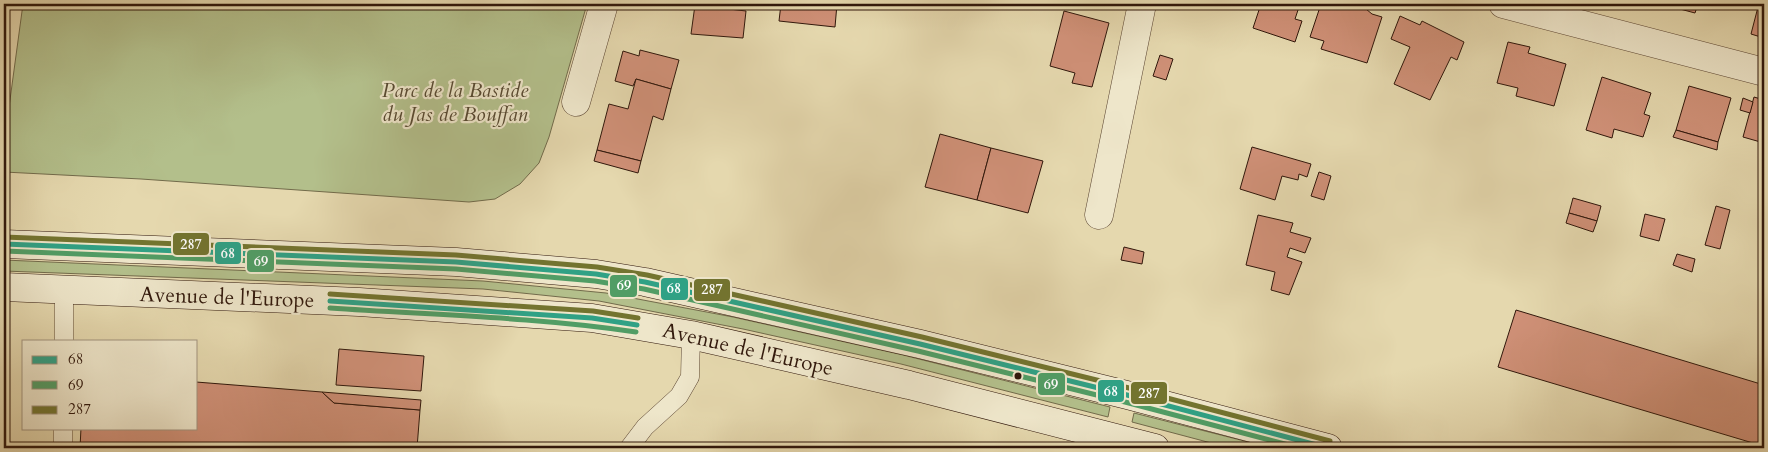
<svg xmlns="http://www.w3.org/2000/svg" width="1768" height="452" viewBox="0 0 1768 452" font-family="Cardo,serif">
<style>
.green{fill:#b3bf8b;stroke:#726b4b}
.building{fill:#cf9077;stroke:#30170b}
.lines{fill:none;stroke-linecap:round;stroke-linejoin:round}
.lane-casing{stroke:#5d4734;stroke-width:19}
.street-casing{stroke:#5d4734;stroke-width:29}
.secondary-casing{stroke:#30170b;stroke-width:29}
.lane{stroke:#eee6ca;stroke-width:18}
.street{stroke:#eee6ca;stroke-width:28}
.secondary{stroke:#eee6ca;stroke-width:28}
.bus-1-casing{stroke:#eee6ca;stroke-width:9}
.bus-2-casing{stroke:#eee6ca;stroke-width:9}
.bus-3-casing{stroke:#eee6ca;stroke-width:9}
.bus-1{stroke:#30a185;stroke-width:5}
.bus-2{stroke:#519d65;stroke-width:5}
.bus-3{stroke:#73742f;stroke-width:5}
.bus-dot{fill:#30170b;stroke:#eee6ca;stroke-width:2}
.labels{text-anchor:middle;stroke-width:4.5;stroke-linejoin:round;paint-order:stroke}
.park-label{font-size:21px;font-style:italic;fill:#574931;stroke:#eee6ca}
.street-label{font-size:21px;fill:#30170b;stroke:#eee6ca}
.line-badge{stroke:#eee6ca;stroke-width:2}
.badge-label{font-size:14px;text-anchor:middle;font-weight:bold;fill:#fff}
</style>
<rect width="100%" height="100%" fill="#e5d8ae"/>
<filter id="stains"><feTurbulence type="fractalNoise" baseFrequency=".004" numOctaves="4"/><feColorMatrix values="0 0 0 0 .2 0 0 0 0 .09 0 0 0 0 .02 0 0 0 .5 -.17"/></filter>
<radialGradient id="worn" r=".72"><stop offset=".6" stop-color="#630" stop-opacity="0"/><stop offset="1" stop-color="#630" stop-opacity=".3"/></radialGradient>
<g class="green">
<path d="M23,4h564l-38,133 -10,26 -19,21 -25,15 -26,3 -328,-23 -137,-7v-28z"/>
<path d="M4,260l479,21 123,12 127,24 170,38 207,52 -2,10 -207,-53 -158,-35 -144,-28 -116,-12 -479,-18z"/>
<path d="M1134,413l138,35h-42l-98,-26z"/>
</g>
<g class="building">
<path d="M781,4h56l-2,23 -56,-6z"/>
<path d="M1214,4h24l-2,3 -6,-2 -7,4z"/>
<path d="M1261,4h39l-5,15 7,2 -7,21 -42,-14z"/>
<path d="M1321,4h15l12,3 10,-2 8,4 6,5 10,3 -15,46 -46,-14 3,-8 -14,-4z"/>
<path d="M1682,4h16l-3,9 -15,-4z"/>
<path d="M695,5l51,6 -3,27 -52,-4z"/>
<path d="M1758,7l6,2v29l-13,-4z"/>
<path d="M1064,11l45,12 -17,64 -20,-4 3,-10 -25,-7z"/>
<path d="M1400,16l20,9 2,-4 42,21 -7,18 -6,-3 -21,43 -36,-16 16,-37 -19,-8z"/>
<path d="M1508,42l22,5 -2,6 38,11 -12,42 -38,-10 2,-8 -21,-5z"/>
<path d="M640,50l39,10 -8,29 -35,-10 -3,7 -18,-5 8,-30 16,5z"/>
<path d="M1160,55l13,4 -7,21 -13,-4z"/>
<path d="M1602,77l49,16 -7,21 6,2 -7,21 -29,-8 -2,9 -26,-8z"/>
<path d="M636,79l35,10 -8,31 -10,-4 -12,45 -44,-11 12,-46 19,5z"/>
<path d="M1689,86l42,12 -13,44 -42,-12z"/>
<path d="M1754,97l10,3v43l-21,-6z"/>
<path d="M1743,98l10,4 -3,11 -10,-3z"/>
<path d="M1676,130l42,12 -1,8 -44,-13z"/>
<path d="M940,134l51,14 -14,52 -52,-13z"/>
<path d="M1252,147l59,17 -4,13 -8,-3 -1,6 -16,-4 -7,24 -35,-11z"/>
<path d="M991,148l52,13 -15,52 -51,-13z"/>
<path d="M597,150l44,11 -3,12 -44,-12z"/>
<path d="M1319,172l12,4 -7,24 -13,-4z"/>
<path d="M1573,198l28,8 -4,15 -28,-8z"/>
<path d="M1716,206l14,4 -10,39 -15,-4z"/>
<path d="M1569,213l28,8 -4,11 -27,-9z"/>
<path d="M1645,214l20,5 -6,22 -19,-5z"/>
<path d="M1258,215l35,8 -3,9 21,6 -6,15 -15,-5 -3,9 15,5 -13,33 -18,-5 4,-18 -29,-7z"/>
<path d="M1124,247l20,5 -2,12 -21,-4z"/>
<path d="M1677,254l18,5 -3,13 -19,-7z"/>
<path d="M1516,310l248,75v56l-1,5 -265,-79z"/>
<path d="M339,349l85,7 -3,35 -85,-6z"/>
<path d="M196,382l126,10 12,11 86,7 -3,38h-337l1,-20h115z"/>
<path d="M322,392l99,8 -1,10 -86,-7z"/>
</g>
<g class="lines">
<defs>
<g id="lane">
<path d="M64,341v-50"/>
<path d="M63,448v-20"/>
<path d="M629,448l16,-21 34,-31 11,-19 1,-42"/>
</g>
<g id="street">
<path d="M1503,4l261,68"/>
<path d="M576,102l28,-98"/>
<path d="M1099,215l43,-211"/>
</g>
<g id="secondary">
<path d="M4,244l452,18 140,12 49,8 275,62 207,51 201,53"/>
<path d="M4,287l355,15 233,16 99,17 218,50 246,63"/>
</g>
</defs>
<use href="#lane" class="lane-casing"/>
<use href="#street" class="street-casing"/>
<use href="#secondary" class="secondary-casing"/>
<use href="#lane" class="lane"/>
<use href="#street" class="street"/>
<use href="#secondary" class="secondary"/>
<defs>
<g id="bus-1">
<path d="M4,244l452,18 140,12 49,8 275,62 207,51 201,53"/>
<path d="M330,301l262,17 45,7"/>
</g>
<g id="bus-2">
<path d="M4,251l452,18 139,12 49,8 274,62 207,51 175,46"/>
<path d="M330,308c102,7 205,9 306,24"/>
</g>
<g id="bus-3">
<path d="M4,237l452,18 141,12 50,8 275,62 207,51 201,53"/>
<path d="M330,294l263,17 45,7"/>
</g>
</defs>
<use href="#bus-1" class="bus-1-casing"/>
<use href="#bus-2" class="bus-2-casing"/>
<use href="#bus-3" class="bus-3-casing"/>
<use href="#bus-1" class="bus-1"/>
<use href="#bus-2" class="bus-2"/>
<use href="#bus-3" class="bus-3"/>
</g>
<circle class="bus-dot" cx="1018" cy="376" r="4.5"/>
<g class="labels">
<g class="park-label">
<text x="455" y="97">Parc de la Bastide<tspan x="455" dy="24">du Jas de Bouffan</tspan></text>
</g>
<g class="street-label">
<text transform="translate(227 297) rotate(2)" y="7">Avenue de l'Europe</text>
<text transform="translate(748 349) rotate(13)" y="7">Avenue de l'Europe</text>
</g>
</g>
<g class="line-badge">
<rect x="172" y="232" width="38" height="24" rx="5" fill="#73742f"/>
<rect x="214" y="241" width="28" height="24" rx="5" fill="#30a185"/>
<rect x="246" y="249" width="29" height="24" rx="5" fill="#519d65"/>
<rect x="609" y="274" width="29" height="24" rx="5" fill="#519d65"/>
<rect x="660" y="277" width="29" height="24" rx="5" fill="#30a185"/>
<rect x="693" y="278" width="38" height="24" rx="5" fill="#73742f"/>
<rect x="1037" y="372" width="29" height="24" rx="5" fill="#519d65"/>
<rect x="1097" y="379" width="28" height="24" rx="5" fill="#30a185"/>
<rect x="1130" y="381" width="38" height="24" rx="5" fill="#73742f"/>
</g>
<g class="badge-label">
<text x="191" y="249">287</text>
<text x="228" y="258">68</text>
<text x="261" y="266">69</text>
<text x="624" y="290">69</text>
<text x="674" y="293">68</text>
<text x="712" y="294">287</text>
<text x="1051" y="389">69</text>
<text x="1111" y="396">68</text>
<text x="1149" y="398">287</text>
</g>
<rect width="1768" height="452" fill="none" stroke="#e5d8ae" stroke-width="20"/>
<rect x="5" y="5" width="1758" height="442" fill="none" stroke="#30170b" stroke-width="2.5"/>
<rect x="10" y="10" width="1748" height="432" fill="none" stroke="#30170b"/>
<rect x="22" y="340" width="175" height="90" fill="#eee6ca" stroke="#a2937e"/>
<rect x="32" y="356" width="25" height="8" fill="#30a185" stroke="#a2937e"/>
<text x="68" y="364" font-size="15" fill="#30170b">68</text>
<rect x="32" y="381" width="25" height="8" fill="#519d65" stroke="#a2937e"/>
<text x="68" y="390" font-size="15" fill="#30170b">69</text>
<rect x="32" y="406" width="25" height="8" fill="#73742f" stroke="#a2937e"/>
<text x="68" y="414" font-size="15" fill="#30170b">287</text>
<rect width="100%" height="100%" filter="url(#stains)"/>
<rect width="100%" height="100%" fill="url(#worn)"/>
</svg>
